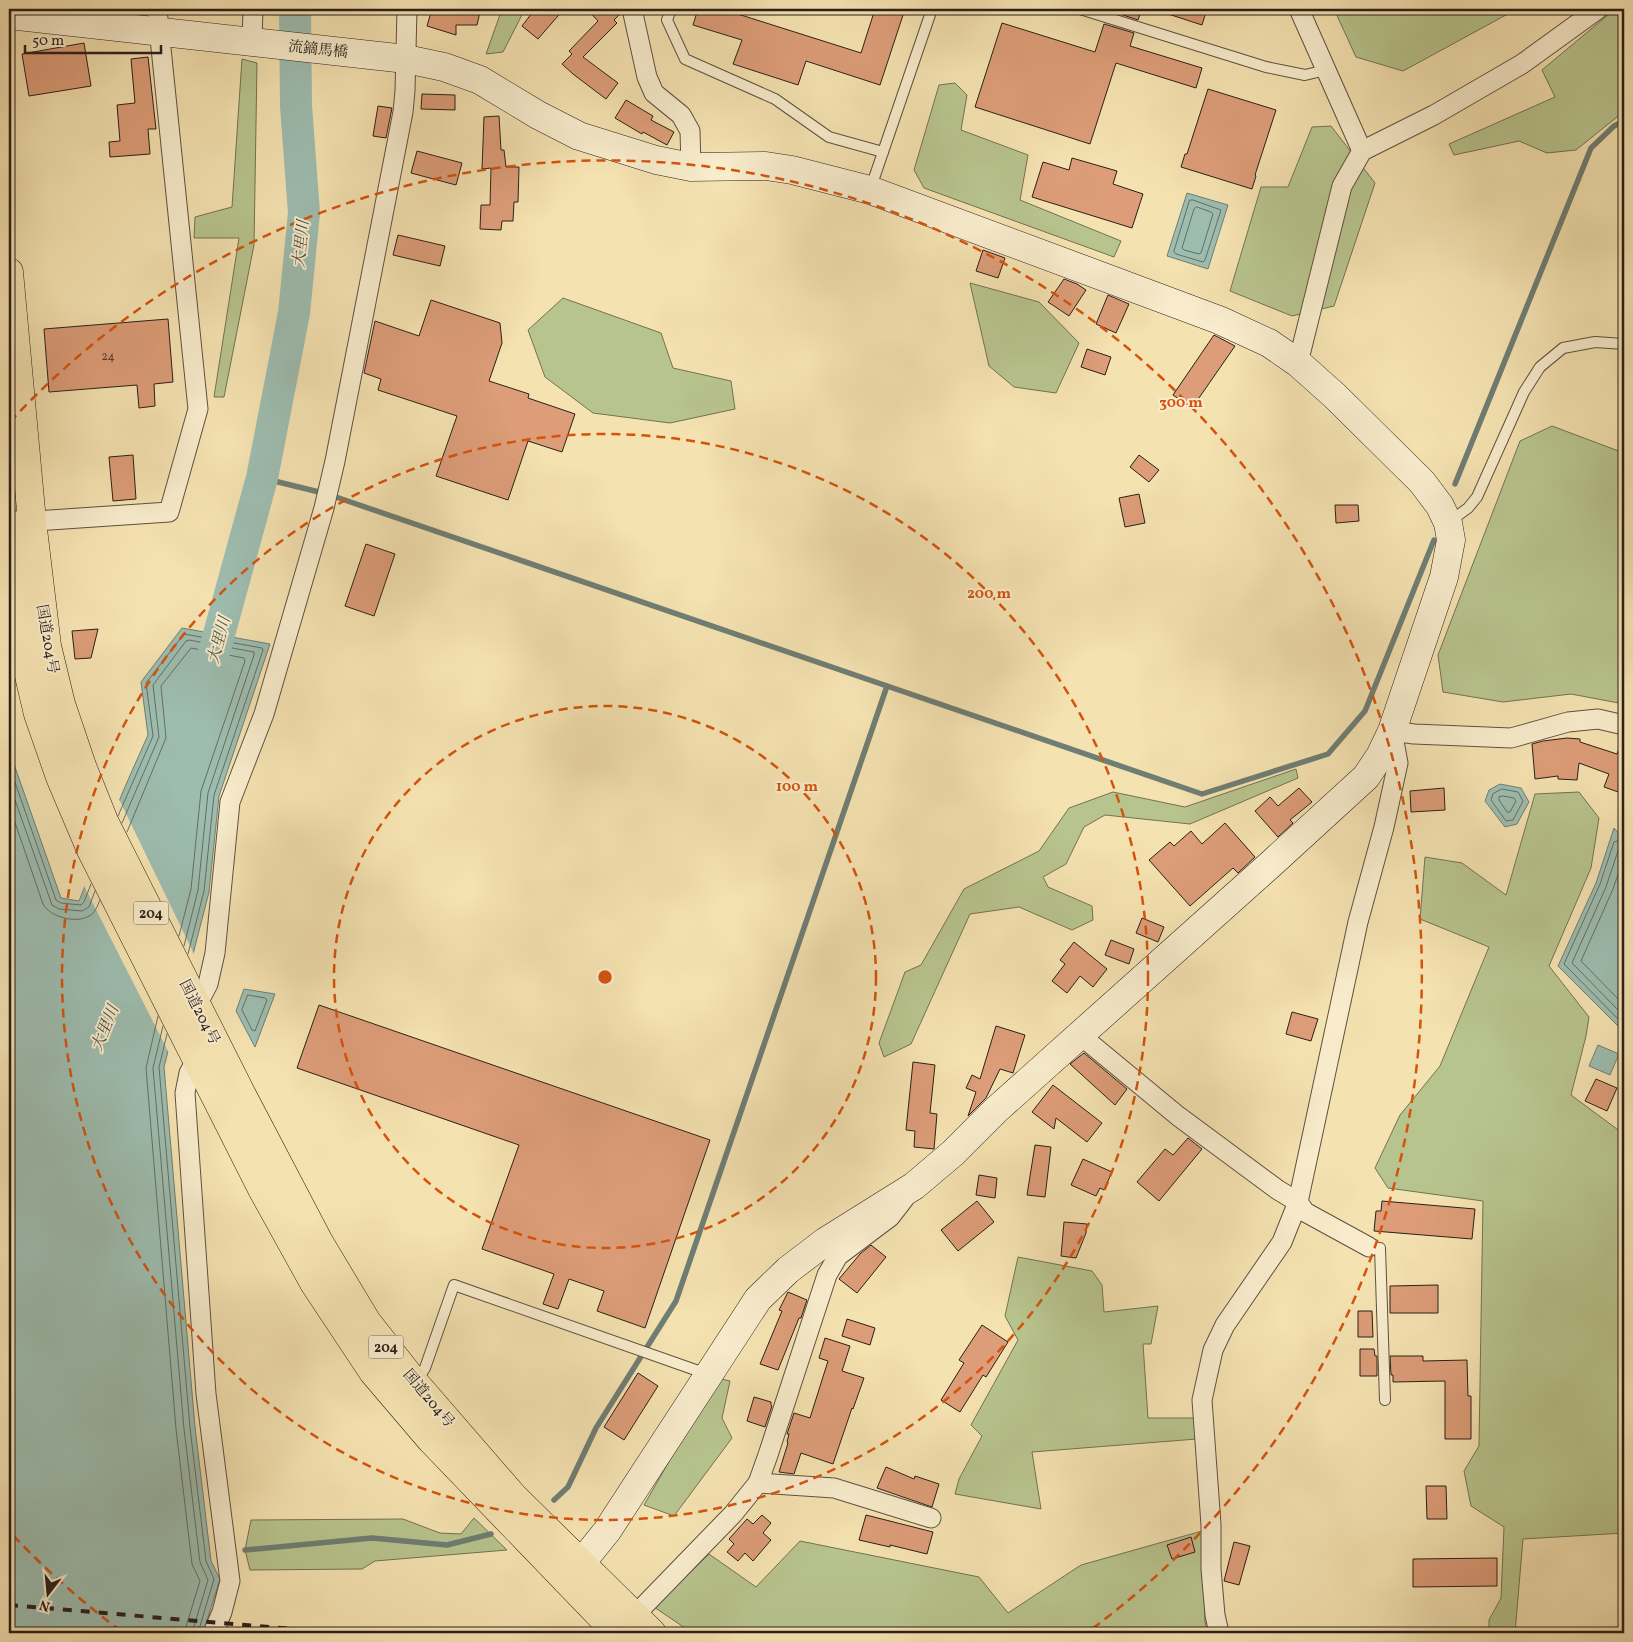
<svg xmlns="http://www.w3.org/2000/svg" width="1633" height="1642" viewBox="0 0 1633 1642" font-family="Vollkorn,'Noto Serif JP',serif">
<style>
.green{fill:#b8c48e;stroke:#727254}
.water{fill:#9dbdb0;stroke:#6f7e74}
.pier{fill:#f5e2b1}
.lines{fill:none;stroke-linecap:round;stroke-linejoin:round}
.shore{stroke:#646e65;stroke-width:1}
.stream{stroke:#6f7e74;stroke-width:5.5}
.river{stroke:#9dbdb0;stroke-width:32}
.building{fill:#dc9d78;stroke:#2b1f1a}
.lane-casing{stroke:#5e5040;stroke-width:12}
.street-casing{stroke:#5e5040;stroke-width:21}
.secondary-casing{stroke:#2b1f1a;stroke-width:29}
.highway-casing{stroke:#2b1f1a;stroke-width:29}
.lane{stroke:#f8eccc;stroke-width:10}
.street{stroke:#f8eccc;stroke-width:19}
.secondary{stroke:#f8eccc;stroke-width:28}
.highway{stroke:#f5e2b1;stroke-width:28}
.rail{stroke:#2b1f1a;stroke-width:4;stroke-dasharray:9 9;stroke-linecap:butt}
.ring{fill:none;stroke:#d5530d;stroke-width:2.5;stroke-dasharray:9 6}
.labels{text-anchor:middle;stroke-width:4;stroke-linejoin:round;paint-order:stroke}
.number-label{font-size:12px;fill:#573e32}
.shield{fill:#f8eccc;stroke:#685c4f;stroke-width:1}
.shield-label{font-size:14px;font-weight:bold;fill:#2b1f1a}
.street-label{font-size:15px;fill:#2b1f1a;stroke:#f8eccc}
.water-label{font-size:16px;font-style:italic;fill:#4d4e47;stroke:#f8eccc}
.centre{fill:#d5530d;stroke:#f8eccc;stroke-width:2.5}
.ring-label{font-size:15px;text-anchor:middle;font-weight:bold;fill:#d5530d;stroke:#f8eccc;stroke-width:4;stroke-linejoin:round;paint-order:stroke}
</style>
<rect width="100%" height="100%" fill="#f5e2b1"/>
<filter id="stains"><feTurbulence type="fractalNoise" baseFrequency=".004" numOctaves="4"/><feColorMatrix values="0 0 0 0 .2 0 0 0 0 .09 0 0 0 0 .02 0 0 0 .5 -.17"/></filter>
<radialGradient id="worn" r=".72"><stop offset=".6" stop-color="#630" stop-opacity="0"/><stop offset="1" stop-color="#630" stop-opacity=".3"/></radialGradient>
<g class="green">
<path d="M502,9h23l-22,43 -17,2z"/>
<path d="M1334,9h183l-114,62 -47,-14z"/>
<path d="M1615,9h9v105l-7,3 -41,33 -29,3 -28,-12 -65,14 -5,-11 106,-47 -13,-27z"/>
<path d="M242,59l15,4 -3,182 -30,152h-10l25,-159h-45l1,-21 37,-10z"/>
<path d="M955,83l12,12 -6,35 67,25 -8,45 101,41 -7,16 -190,-69 -10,-18 25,-85z"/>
<path d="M1331,126l44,57 -41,123 -42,10 -62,-25 31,-104h27l24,-60z"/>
<path d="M970,283l69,19 40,41 -23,50 -42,-6 -25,-21z"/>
<path d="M563,298l98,35 12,35 58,13 4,28 -65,14 -77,-10 -48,-36 -17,-47z"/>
<path d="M1552,426l72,27v251l-53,-10 -68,8 -60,-10 -5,-37 82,-214z"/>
<path d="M1296,769l2,9 -108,46 -85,-9 -21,12 -18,37 -23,13 5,10 44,19 1,14 -21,10 -53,-23 -49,7 -59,130 -27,13 -5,-14 26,-71 16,-7 43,-76 75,-38 30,-43 44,-16 72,15z"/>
<path d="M1579,792l20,26 -8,50 -42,98 40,51 -3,19 -15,59 50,37 3,19v382l-101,6 -8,94h-26v-13l12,-22 3,-71 -33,-21 -7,-35 15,-25 4,-245 -95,-13 -13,-20 25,-53 40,-49 49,-119 -69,-28 5,-62 37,6 44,32 29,-101z"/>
<path d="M1018,1257l74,14 10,14 2,27 54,-6 -7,38h-8l5,74h46l3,21 -165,13 9,57 -86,-15 4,-15 23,-43 -11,-11 47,-85 -13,-24z"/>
<path d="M717,1378l13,3 -8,37 10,20 -58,78 -30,-11z"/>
<path d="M474,1518l33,32 -132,11 -13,8 -112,1 -5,-20 6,-30 152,-1 37,14 21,1z"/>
<path d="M1202,1531l3,91 3,11h-475l-48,-5 -31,-21 55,-53 47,33 44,-46 179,36 29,36 73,-48z"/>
</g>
<g class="water">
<path d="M1187,193l41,12 -20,64 -41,-13z"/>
<path d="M182,628l88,16 -51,152 -10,96 -45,175 31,360 16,134 9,18 -17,54h-194v-883l52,148 18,3 45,-112 24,-54 -7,-53z"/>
<path d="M1500,784l21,4 8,14 -12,22 -12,3 -20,-26 4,-11z"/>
<path d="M1614,828l10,12v192l-66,-66 38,-83z"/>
<path d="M244,989l31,5 -20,53 -19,-36z"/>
<path d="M1598,1045l21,9 -9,21 -21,-9z"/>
</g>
<path class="pier" d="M118,797l77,159 -25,99 -87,-171z"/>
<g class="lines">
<g class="shore">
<path d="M1190,200h3l28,10 -16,50 -2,2 -27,-8 -2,-2z"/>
<path d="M1197,207l14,5 2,2 -12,39 -2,1 -15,-4 -2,-2 12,-39z"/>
<path d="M9,765l47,135 5,3 20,2 3,-3 7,-18"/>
<path d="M9,783l43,122 7,4 23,2 7,-4 6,-16"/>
<path d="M1502,789l16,3 5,9 -10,19 -7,1 -15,-21 2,-6z"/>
<path d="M1503,796l11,2 2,3 -6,11h-3l-8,-12v-3z"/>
<path d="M9,805l34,99c7,13 33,20 46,12 6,-3 8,-9 11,-16"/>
<path d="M118,816l35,-80 -7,-53 38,-49 78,14 1,2 -49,145 -10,96 -16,63"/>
<path d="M122,823l37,-86 -6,-52 33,-44 3,-1 65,12v3l-46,138 -10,97 -14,56"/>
<path d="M127,832l39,-94 -5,-52 30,-38 53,10 1,3 -44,130 -10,98 -12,47"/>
<path d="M1624,843l-7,-2 -3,1 -14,42 -36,80 60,61"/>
<path d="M1624,849l-6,2 -12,36 -34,76 52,53"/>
<path d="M1624,857l-11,32 -32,72 43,44"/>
<path d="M248,995l17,3 2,2 -12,31 -3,-1 -10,-20z"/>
<path d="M158,1016l-12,52 30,361 16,135 8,17 -16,52"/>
<path d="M163,1026l-10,42 31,361 16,133 8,18 -16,53"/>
<path d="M167,1034l-8,33 31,361 16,133 8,18 -16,54"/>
</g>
<g class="stream">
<path d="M262,478l57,14"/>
<path d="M1455,484l136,-336 23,-22 10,-5"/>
<path d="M333,496l869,298 126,-40 37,-43 69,-171"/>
<path d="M554,1500l14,-13 28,-59 80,-127 211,-615"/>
<path d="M245,1550l127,-12 75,7 44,-11"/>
</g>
<path class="river" d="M207,678l55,-200 32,-165 10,-100 -8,-107 -1,-97"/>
</g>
<g class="building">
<path d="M432,9h35l13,3 -3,13h-21v10l-29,-9z"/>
<path d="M535,9h29l-26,30 -16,-13z"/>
<path d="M587,9h34v4l-7,7 3,3 -34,34 35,26 -12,16 -33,-25 -11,-10 10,-10 -3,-3 29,-30z"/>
<path d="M698,9h24l139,44 14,-44h30l-25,76 -74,-24 -8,24 -65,-21 9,-24 -49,-15z"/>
<path d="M1108,9h34l-4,11 -30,-10z"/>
<path d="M1162,9h45l-5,16 -40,-13z"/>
<path d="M1002,23l93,29 9,-28 30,9 -4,13 72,22 -6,20 -80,-25 -26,81 -115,-37z"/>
<path d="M84,43l7,43 -62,10 -7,-42z"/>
<path d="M148,57l8,72h-8l2,25 -40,3 -1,-15 11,-1 -3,-36 18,-2 -4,-44z"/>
<path d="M1208,89l68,21 -21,65 1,1 -4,13 -71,-22 4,-13h2z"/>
<path d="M422,94l33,1v15l-34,-1z"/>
<path d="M626,100l27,16 -2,4 23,12 -7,13 -24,-13 -1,2 -27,-16z"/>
<path d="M378,106l14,2 -6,30 -13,-2z"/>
<path d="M499,116l2,34h3l2,17h13l-1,35h-4l-1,19h-11l-1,9 -21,-1 1,-24h9l1,-37 -9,1 2,-52z"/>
<path d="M417,151l45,12 -6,22 -45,-12z"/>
<path d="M1072,158l45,13 -4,13 30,10 -11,34 -100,-31 11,-35 26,8z"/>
<path d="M398,235l47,11 -5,20 -47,-11z"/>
<path d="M983,250l22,8 -7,20 -22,-7z"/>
<path d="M1064,279l13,5 9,6 -17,26 -21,-14z"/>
<path d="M1108,295l21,9 -13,29 -20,-9z"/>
<path d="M431,300l69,23 2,20 -13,38 40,13 -1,4 47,16 -13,38 -34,-11 -20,59 -72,-24 21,-60 -79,-26 3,-11 -17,-6 11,-52 44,15z"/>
<path d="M168,319l5,63 -19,2 1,22 -16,2 -2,-23 -88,7 -5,-63z"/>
<path d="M1214,335l21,11 -43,62 -19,-13z"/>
<path d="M1087,349l24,8 -6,18 -24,-8z"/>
<path d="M133,455l3,44 -23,2 -4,-44z"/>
<path d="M1139,455l20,15 -10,12 -19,-15z"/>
<path d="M1139,494l6,29 -20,4 -6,-29z"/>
<path d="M1335,505h23l1,16 -23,2z"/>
<path d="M366,544l29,10 -21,62 -29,-10z"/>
<path d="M98,629l-7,29 -16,1 -3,-28z"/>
<path d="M1567,738l13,1v3l37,12 6,-16h1v56l-20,-7 5,-13 -30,-11 -2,17 -19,-1v-3l-23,3 -3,-35 11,-3z"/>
<path d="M1299,788l13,14 -22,18 3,3 -15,14 -23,-26 15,-14 8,9z"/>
<path d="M1444,788l1,22 -34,2 -1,-21z"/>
<path d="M1225,823l30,34 -17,16 -5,-5 -43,38 -41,-46 21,-18 4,4 17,-15 11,13z"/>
<path d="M1142,918l22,9 -6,15 -22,-9z"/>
<path d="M1111,940l23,9 -5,15 -24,-9z"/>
<path d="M1074,942l33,27 -14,18 -13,-11 -13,17 -15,-12 13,-17 -5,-4z"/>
<path d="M319,1005l391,135 -65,188 -48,-17 7,-20 -35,-12 -11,30 -15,-5 11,-30 -72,-25 37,-104 -222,-77z"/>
<path d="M1292,1012l26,7 -7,22 -25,-7z"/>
<path d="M996,1026l29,9 -12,38 -13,-4 -14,29 -18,18 8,-24 -10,-4 6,-13 8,4z"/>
<path d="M1084,1053l43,36 -12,16 -45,-41z"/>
<path d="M913,1062l22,3 -5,48 7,1 -3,35 -20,-2 1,-16 -9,-1z"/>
<path d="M1596,1079l21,9 -10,23 -22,-10z"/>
<path d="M1053,1085l49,38 -15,19 -31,-24 -2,11 -22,-17z"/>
<path d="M1188,1138l14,11 -43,52 -22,-19 28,-33 8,6z"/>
<path d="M1035,1145l16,2 -6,50 -18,-2z"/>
<path d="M1083,1159l29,13 -8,18 -4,-2 -4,8 -25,-11z"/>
<path d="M979,1175l18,3 -2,20 -19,-3z"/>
<path d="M977,1201l17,21 -36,29 -17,-21z"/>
<path d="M1382,1201l93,8 -3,30 -98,-8 2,-20h5z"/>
<path d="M1064,1222l23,2 -1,9 -10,25 -15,-2z"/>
<path d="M871,1245l15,12 -29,36 -18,-14 21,-25z"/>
<path d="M1438,1285v28h-48v-27z"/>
<path d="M788,1292l19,8 -6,18h-2l-21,52 -18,-6 22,-53 -3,-1z"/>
<path d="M1358,1311h14l1,26h-15z"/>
<path d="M847,1319l28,9 -5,17 -28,-9z"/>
<path d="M982,1325l26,17 -22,35 -3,-2 -23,37 -19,-12 23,-37 -5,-3z"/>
<path d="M825,1338l25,8 -8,25 22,7 -11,31 -1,-1 -19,56 -32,-11 -7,21 -15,-2 9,-29 -1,-1 2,-8h-2l7,-21 16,5 18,-57 -9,-3z"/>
<path d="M1360,1349h14l1,7h2v20h-17z"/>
<path d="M1390,1356h33v5l44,-1 1,36h3v43h-26v-58l-52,1v-7h-2z"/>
<path d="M638,1373l20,13 -34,54 -20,-13z"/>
<path d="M754,1397l17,5v3l1,1 -7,21 -18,-6z"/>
<path d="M886,1467l28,12 1,-3 24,8 -7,23 -55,-19z"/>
<path d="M1426,1486h20l1,33h-20z"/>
<path d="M762,1515l9,8 -8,10 8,7 -18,21 -8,-8 -7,8 -11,-9 7,-8 -5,-5 18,-20 6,5z"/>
<path d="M866,1515l67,17 -6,22 -37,-9v2l-31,-7z"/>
<path d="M1191,1537l4,15 -23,7 -5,-14z"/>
<path d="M1234,1542l16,4 -11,39 -15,-4z"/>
<path d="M1497,1558v28l-84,1v-28z"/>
</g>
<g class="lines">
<defs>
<g id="lane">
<path d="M671,9l-4,11 18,39 90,40 54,38 54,15"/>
<path d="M1080,9l186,58 39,8 21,-5"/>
<path d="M870,190l62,-181"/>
<path d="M1449,522l19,-14 9,-11 47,-105 16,-25 23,-19 32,-6 29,2"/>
<path d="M1369,1247l11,1 5,152"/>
<path d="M416,1382l9,-14 29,-83 253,89"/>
</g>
<g id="street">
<path d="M632,9l15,68 7,16 27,22 9,16 1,36"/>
<path d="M1299,9l63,142"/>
<path d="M252,42l1,-33"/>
<path d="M1298,363l44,-177 20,-35 72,-36 88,-51 76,-55"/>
<path d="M20,522l149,-10 29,-103 -41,-400"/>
<path d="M197,1005l11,-21 7,-31 15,-151 34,-88 60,-206 11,-47 68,-349 2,-21 2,-82"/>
<path d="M1080,1035l98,81 100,74 20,12 7,10 64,35"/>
<path d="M197,1059l-8,14 -4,20 21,301 24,187 -8,31 -9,21"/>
<path d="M758,1483l76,5 97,30"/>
<path d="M635,1615l98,-101 25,-31 10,-28 59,-180 11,-19 52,-39 14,-18"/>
<path d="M1219,1633l-4,-18 -4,-46v-44l-9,-125 11,-50 12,-25 57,-83 16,-40 60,-280 26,-95 14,-64 -6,-32 22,3 97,4 57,-16 30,-3 26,6"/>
</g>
<path id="secondary" d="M9,15l397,44 38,8 36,13 58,35 41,21 77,24 35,7 75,-1 26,4 78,20 349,130 50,23 29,20 37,33 87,86 18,24 8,17 3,17 -7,37 -52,154 -12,25 -14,21 -94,86 -276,247 -43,43 -39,33 -88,55 -38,29 -30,29 -151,232 -25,31 -16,18"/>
<g id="highway">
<path d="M9,272l23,249 15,125 14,58 21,62 22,55 137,272 78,149 48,80 48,61 98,113 139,137"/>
<path d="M9,523l5,62 8,61 16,68 22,63 31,73 171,339 52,94 59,89 58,68 186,193"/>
</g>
</defs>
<use href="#lane" class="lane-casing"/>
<use href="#street" class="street-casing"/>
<use href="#secondary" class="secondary-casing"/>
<use href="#highway" class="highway-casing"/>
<use href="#lane" class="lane"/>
<use href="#street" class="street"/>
<use href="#secondary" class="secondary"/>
<use href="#highway" class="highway"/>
<path class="rail" d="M9,1605l331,28"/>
</g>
<g class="ring">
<circle cx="605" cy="977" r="271"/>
<circle cx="605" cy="977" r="543"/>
<path d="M121 1631A814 814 0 0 1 10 1532M10 422A814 814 0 1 1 1089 1631"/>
</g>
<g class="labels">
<g class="number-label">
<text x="108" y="360">24</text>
</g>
<g class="shield">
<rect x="133.5" y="901.5" width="35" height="23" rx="4"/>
<rect x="368.5" y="1335.5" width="35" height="23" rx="4"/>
</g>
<g class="shield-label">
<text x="151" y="918">204</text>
<text x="386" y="1352">204</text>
</g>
<g class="street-label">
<text transform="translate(318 49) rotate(6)" y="5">流鏑馬橋</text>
<text transform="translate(48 639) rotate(80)" y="5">国道204号</text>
<text transform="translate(200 1012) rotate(63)" y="5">国道204号</text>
<text transform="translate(429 1398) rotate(50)" y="5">国道204号</text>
</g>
<g class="water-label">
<text transform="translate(300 244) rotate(-84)" y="6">大里川</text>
<text transform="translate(218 640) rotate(-75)" y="6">大里川</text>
<text transform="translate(104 1028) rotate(-68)" y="6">大里川</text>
</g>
</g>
<circle cx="605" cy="977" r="8" class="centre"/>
<g class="ring-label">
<text x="1181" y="407">300 m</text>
<text x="989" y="598">200 m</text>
<text x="797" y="791">100 m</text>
</g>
<rect width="1633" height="1642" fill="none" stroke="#f5e2b1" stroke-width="30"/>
<rect x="10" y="10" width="1613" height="1622" fill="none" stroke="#2b1f1a" stroke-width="2.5"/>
<rect x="15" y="15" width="1603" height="1612" fill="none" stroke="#2b1f1a"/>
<g transform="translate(48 1594) rotate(196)" stroke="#f8eccc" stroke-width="4" paint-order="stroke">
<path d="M0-4L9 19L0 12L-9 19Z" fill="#2b1f1a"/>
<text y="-8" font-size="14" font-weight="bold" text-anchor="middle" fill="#2b1f1a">N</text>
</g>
<path d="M25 45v8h136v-8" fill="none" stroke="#2b1f1a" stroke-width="2.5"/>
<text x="32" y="45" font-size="15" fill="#2b1f1a" stroke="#f8eccc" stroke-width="4" paint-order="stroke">50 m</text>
<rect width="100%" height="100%" filter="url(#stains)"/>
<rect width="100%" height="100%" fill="url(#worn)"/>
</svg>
